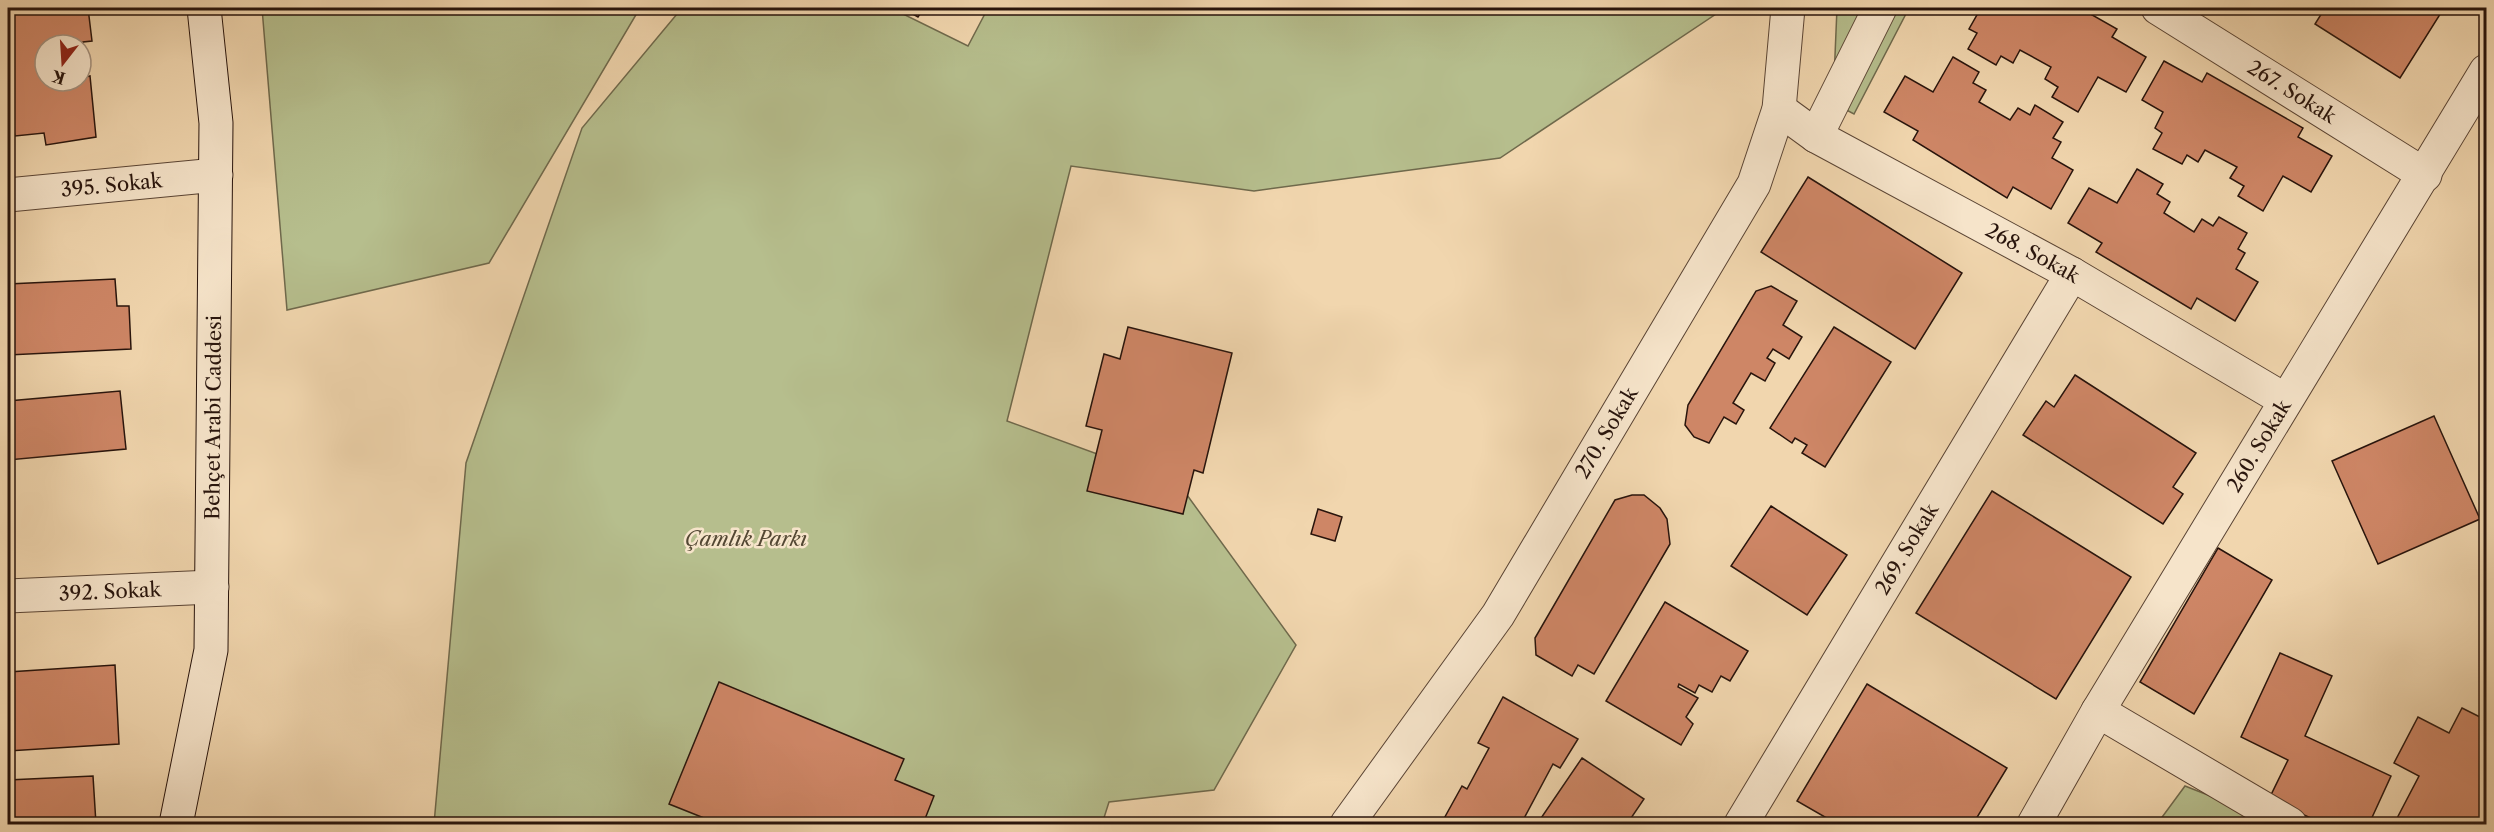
<svg xmlns="http://www.w3.org/2000/svg" width="2494" height="832" viewBox="0 0 2494 832" font-family="'Libre Caslon Text',serif">
<style>
.green{fill:#b6be8d;stroke:#6f694c;stroke-width:1.5}
.building{fill:#ce8666;stroke:#28140c;stroke-width:1.5}
.lines{fill:none;stroke-linecap:round;stroke-linejoin:round}
.street-casing{stroke:#5a4434;stroke-width:35}
.secondary-casing{stroke:#28140c;stroke-width:35}
.street{stroke:#f6e4ca;stroke-width:33}
.secondary{stroke:#f6e4ca;stroke-width:33}
.labels{text-anchor:middle;stroke-width:5;stroke-linejoin:round;paint-order:stroke}
.street-label{font-size:20px;fill:#28140c;stroke:#f6e4ca}
.park-label{font-size:20px;font-style:italic;fill:#534733;stroke:#f6e4ca}
</style>
<rect width="100%" height="100%" fill="#f1d6ae"/>
<filter id="stains"><feTurbulence type="fractalNoise" baseFrequency=".00333" numOctaves="4"/><feColorMatrix values="0 0 0 0 .2 0 0 0 0 .09 0 0 0 0 .02 0 0 0 .5 -.17"/></filter>
<radialGradient id="worn" r=".72"><stop offset=".6" stop-color="#630" stop-opacity="0"/><stop offset="1" stop-color="#630" stop-opacity=".3"/></radialGradient>
<g class="green">
<path d="M262,8h378l-151,255 -202,47z"/>
<path d="M682,8h209l77,38 20,-38h737l-225,150 -246,33 -183,-25 -64,255 172,63 117,161 -82,145 -105,12 -7,22h-668l32,-361 116,-335z"/>
<path d="M1837,8h72l-55,106 -21,-11z"/>
<path d="M2185,786l79,31 -2,7h-105z"/>
</g>
<g class="building">
<path d="M8,8h80l4,33 -9,1 -2,6v-3h-36v36l2,3 34,-3v-3l9,-2 6,61 -50,8 -2,-12 -29,3 -2,-8 -5,1z"/>
<path d="M902,8h22l-6,9z"/>
<path d="M1968,8h112l37,21 -5,8 34,20 -20,35 -28,-15 -20,35 -26,-15 6,-10 -13,-8 6,-12 -31,-17 -7,13 -12,-7 -5,9 -28,-16 9,-16 -8,-4 9,-16z"/>
<path d="M2325,8h119l-44,70 -85,-54z"/>
<path d="M1953,57l26,15 -6,11 13,7 -7,12 31,18 8,-12 12,7 5,-10 28,17 -10,16 8,4 -9,16 21,12 -22,39 -38,-22 -6,11 -94,-58 5,-9 -34,-19 21,-36 28,16z"/>
<path d="M2164,61l38,21 5,-9 96,55 -5,9 34,19 -21,36 -28,-16 -20,35 -25,-15 6,-10 -14,-8 7,-11 -32,-17 -7,12 -11,-7 -5,9 -29,-15 9,-16 -7,-5 8,-16 -21,-12z"/>
<path d="M2137,169l26,15 -6,10 13,8 -6,11 30,19 8,-13 11,7 6,-9 28,16 -9,16 7,4 -9,16 22,13 -23,39 -38,-23 -6,11 -43,-26 -52,-31 6,-9 -34,-20 21,-35 28,15z"/>
<path d="M1808,177l154,96 -47,76 -154,-97z"/>
<path d="M115,279l2,27h12l2,43 -123,6v-71z"/>
<path d="M1771,286l26,15 -14,24 19,12 -13,22 -16,-10 -6,9 8,5 -10,18 -14,-8 -18,30 11,7 -8,14 -12,-7 -15,26 -15,-6 -9,-12 3,-20 68,-114z"/>
<path d="M1128,327l104,26 -29,120 -9,-3 -11,44 -96,-23 15,-61 -16,-4 18,-72 16,5z"/>
<path d="M1834,327l57,35 -66,105 -23,-14 5,-8 -12,-7 -3,5 -22,-15z"/>
<path d="M2075,375l121,78 -23,34 10,7 -20,30 -140,-89 23,-34 8,6z"/>
<path d="M120,391l6,58 -118,11v-59z"/>
<path d="M2434,416l46,103 -102,45 -46,-103z"/>
<path d="M1992,491l139,86 -75,122 -140,-86z"/>
<path d="M1632,495h12l16,13 7,11 3,25 -76,130 -16,-9 -6,11 -36,-21 -1,-17 80,-138z"/>
<path d="M1771,506l76,49 -40,60 -76,-49z"/>
<path d="M1318,509l24,8 -7,24 -24,-7z"/>
<path d="M2218,548l54,32 -78,134 -54,-32z"/>
<path d="M1665,602l83,49 -18,30 -9,-5 -9,16 -13,-7 -4,8 -16,-9 -1,3 20,11 -12,19 7,7 -12,21 -75,-44z"/>
<path d="M2280,653l52,23 -27,60 86,40 -22,48h-45l-55,-25 19,-39 -47,-23z"/>
<path d="M115,665l4,79 -111,7v-79z"/>
<path d="M719,682l185,77 -9,21 39,16 -11,28h-204l-50,-20z"/>
<path d="M1867,684l140,84 -34,56h-136l-40,-23z"/>
<path d="M1503,697l75,42 -18,29 -7,-4 -32,60h-80l21,-38 5,3 22,-41 -11,-5z"/>
<path d="M2462,708l24,12v104h-92l25,-48 -25,-13 24,-46 31,16z"/>
<path d="M1582,758l62,41 -17,25h-90z"/>
<path d="M93,776l3,48h-88v-44z"/>
</g>
<g class="lines">
<defs>
<g id="street">
<path id="s1" d="M2158,8l267,167"/>
<path id="s2" d="M1779,109l37,27 256,138 213,126"/>
<path d="M1816,136l64,-128"/>
<path id="s3" d="M8,195l208,-20"/>
<path id="s4" d="M8,596l204,-9"/>
<path d="M2098,711l192,113"/>
<path id="s5" d="M1347,824l151,-209 256,-431 25,-75 9,-101"/>
<path id="s6" d="M1741,824l331,-550"/>
<path id="s7" d="M2034,824l64,-113 388,-640"/>
</g>
<g id="secondary">
<path id="s8" d="M176,824l35,-174 5,-527 -12,-115"/>
</g>
</defs>
<use href="#street" class="street-casing"/>
<use href="#secondary" class="secondary-casing"/>
<use href="#street" class="street"/>
<use href="#secondary" class="secondary"/>
</g>
<g class="labels">
<g class="street-label">
<text dy="7" stroke="none"><textPath href="#s1" startOffset="158">267. Sokak</textPath></text>
<text dy="7" stroke="none"><textPath href="#s3" startOffset="104">395. Sokak</textPath></text>
<text dy="7" stroke="none"><textPath href="#s2" startOffset="292">268. Sokak</textPath></text>
<text dy="7" stroke="none"><textPath href="#s8" startOffset="410">Behçet Arabi Caddesi</textPath></text>
<text dy="7" stroke="none"><textPath href="#s5" startOffset="470">270. Sokak</textPath></text>
<text dy="7" stroke="none"><textPath href="#s7" startOffset="440">260. Sokak</textPath></text>
<text dy="7" stroke="none"><textPath href="#s6" startOffset="321">269. Sokak</textPath></text>
<text dy="7" stroke="none"><textPath href="#s4" startOffset="102">392. Sokak</textPath></text>
</g>
<g class="park-label">
<text x="746" y="546">Çamlık Parkı</text>
</g>
</g>
<rect width="2494" height="832" fill="none" stroke="#f1d6ae" stroke-width="30"/>
<rect x="9" y="9" width="2476" height="814" fill="none" stroke="#28140c" stroke-width="3"/>
<rect x="15" y="15" width="2464" height="802" fill="none" stroke="#28140c" stroke-width="1.5"/>
<g transform="translate(63 63) rotate(197)"><circle r="28" fill="#f6e4ca" stroke="#a4917e" stroke-width="1.5"/>
<path d="M0-4.5L10 22L0 15L-10 22Z" fill="#8f2418"/>
<text y="-9" font-size="16" font-weight="bold" text-anchor="middle" fill="#28140c">K</text>
</g>
<rect width="100%" height="100%" filter="url(#stains)"/>
<rect width="100%" height="100%" fill="url(#worn)"/>
</svg>
